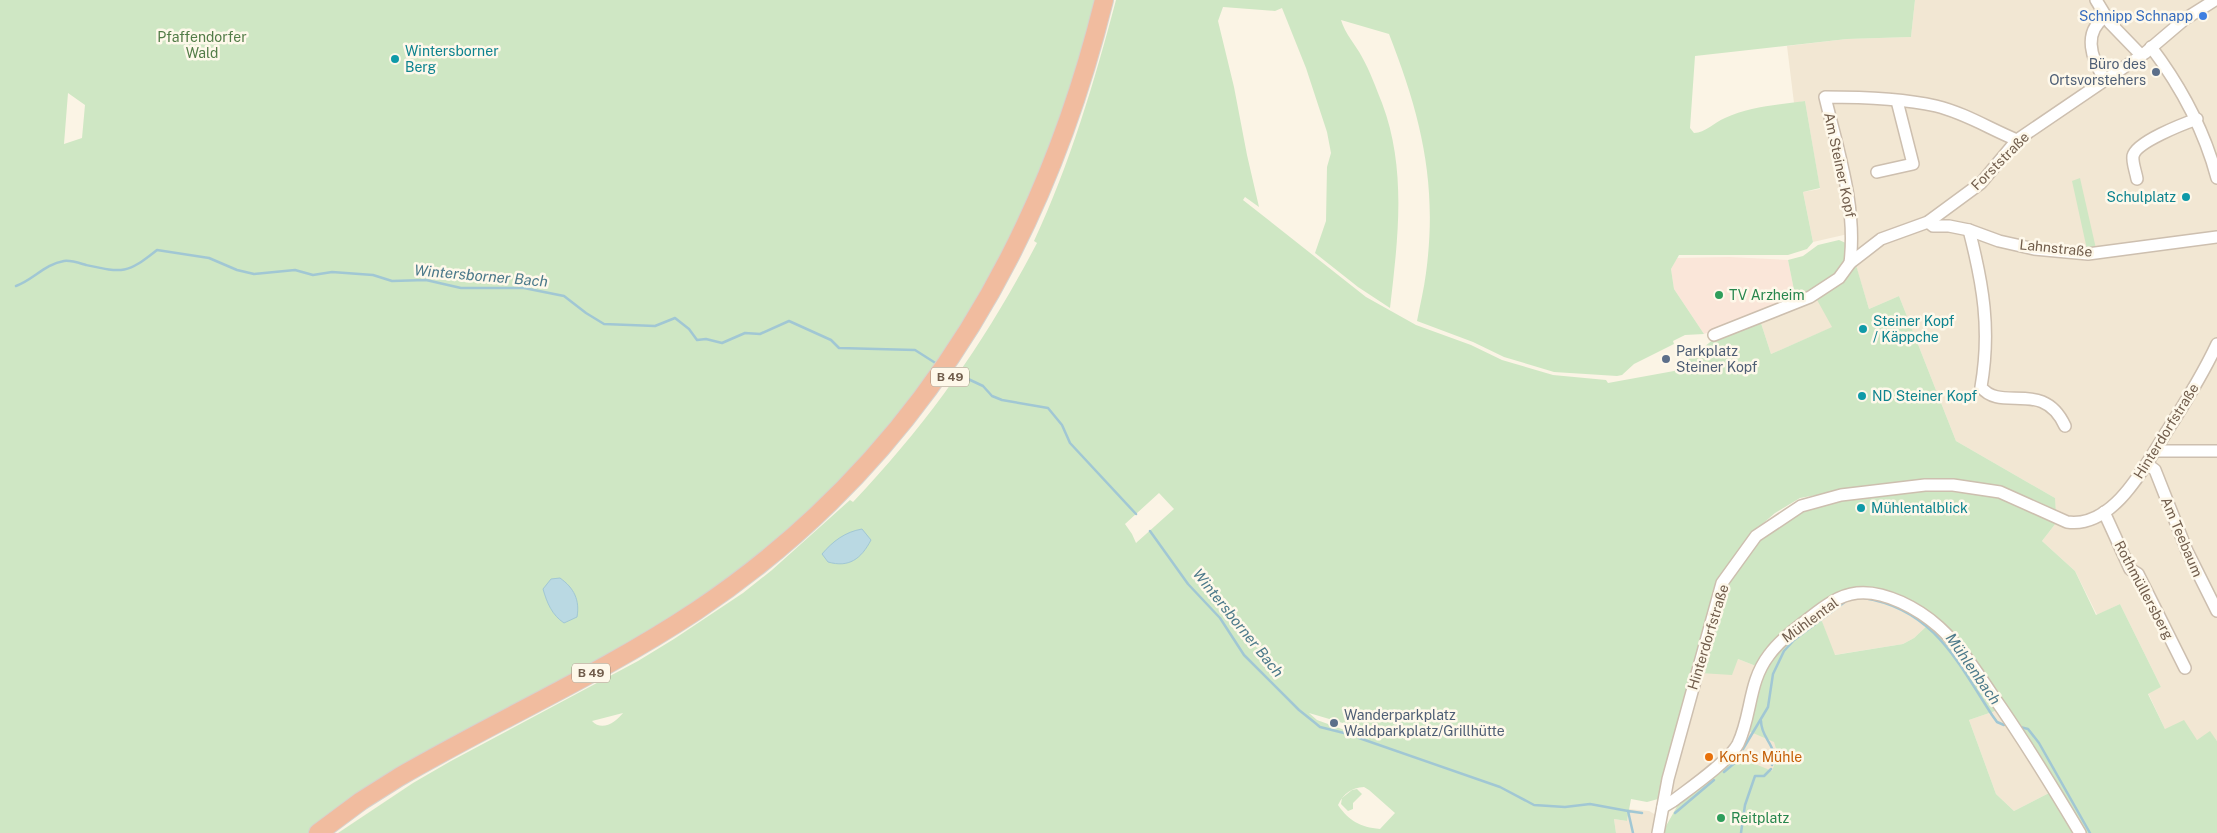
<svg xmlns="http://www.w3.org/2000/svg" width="2217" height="833" viewBox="0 0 2217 833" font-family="'Public Sans',sans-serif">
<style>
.residential{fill:#f2e7d3}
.commercial{fill:#fae6d9}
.green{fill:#cfe7c4;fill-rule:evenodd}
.water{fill:#bad9e3;stroke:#a1c7d4}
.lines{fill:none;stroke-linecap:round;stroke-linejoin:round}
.stream{stroke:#a1c7d4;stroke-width:2.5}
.minor-casing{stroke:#cdbfaf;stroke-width:14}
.highway-casing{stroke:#d7d2cd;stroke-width:20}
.minor{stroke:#fff;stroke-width:11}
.highway{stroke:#f1bc9f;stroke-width:18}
.shop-dot{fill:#3f7fe0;stroke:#fef8ea;stroke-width:2}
.culture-dot{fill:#0f9aa8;stroke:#fef8ea;stroke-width:2}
.service-dot{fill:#5c6f8a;stroke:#fef8ea;stroke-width:2}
.leisure-dot{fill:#2e9e5b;stroke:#fef8ea;stroke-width:2}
.food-dot{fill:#e8710a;stroke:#fef8ea;stroke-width:2}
.labels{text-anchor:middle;stroke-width:5;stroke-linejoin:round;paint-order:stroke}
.shield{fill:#fef8ea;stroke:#9b8c7b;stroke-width:1}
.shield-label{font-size:12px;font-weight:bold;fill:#715d4c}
.shop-label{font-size:14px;fill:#366cbe;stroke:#fef8ea;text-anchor:end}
.park-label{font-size:14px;fill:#527c47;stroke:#fef8ea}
.culture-label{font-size:14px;fill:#0d838f;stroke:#fef8ea;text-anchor:start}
.service-label{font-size:14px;fill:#4e5e75;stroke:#fef8ea;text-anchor:start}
.street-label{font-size:14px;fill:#715d4c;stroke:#fef8ea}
.leisure-label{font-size:14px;fill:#27864d;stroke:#fef8ea;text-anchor:start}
.food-label{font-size:14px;fill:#c56008;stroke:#fef8ea;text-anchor:start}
.water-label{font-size:15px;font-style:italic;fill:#4b798a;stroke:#fef8ea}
</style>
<rect width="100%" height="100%" fill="#fbf4e5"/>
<g class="residential">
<path d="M1915,0h302v741l-7,-9 -13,8 -32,-11 -17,-36 13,-6 -41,-83 -23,11 -22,-44 -33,-30 14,-18 -1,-25 -99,-57 -57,-145 -30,13 -13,-43 -12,14 -11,47 -62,27 -11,-34 83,-53 5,-33 -35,8 -10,-50 17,-3 -15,-88 -11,2 -7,-57 60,-7 64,-2z"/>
<path d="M1875,598l12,4 42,22 -15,14 -11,6 -69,11 -14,-39 30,-17z"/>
<path d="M1738,659l18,7 22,89 -4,13 -2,3 -4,-2 -89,34 -9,-11 30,-119z"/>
<path d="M1998,710l53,82 -37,19 -18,-17 -27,-74z"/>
<path d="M1629,809l20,2 7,4 -2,18h-38l-2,-14 13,2z"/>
</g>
<path class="commercial" d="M1729,257l59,3 8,40 -92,34 -30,-45 -3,-20 6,-11z"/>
<g class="green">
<path d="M0,0h1102l-84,234 -89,143 -71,86 -124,118 -420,252h-314zM68,93l17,12 -3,33 -18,6z"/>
<path d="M1116,0h799l-4,37 -64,2 -152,17 -5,72 4,5c11,0 21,-11 31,-15 25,-12 53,-13 80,-17l15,87 -17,4 10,50 -6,7 -19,6h-109l-8,14 3,20 30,45 -19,1 -12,6 1,3 -40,20 -12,11 -5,1 -63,-4 -50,-15 -31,-15 -56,-21c3,-16 7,-32 9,-48 12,-89 -5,-157 -37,-239l-48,-14c4,14 15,25 21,37 8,14 14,31 20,46 25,66 16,136 8,205l-32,-21 -43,-34 11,-32 1,-54 4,-14 -4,-21 -21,-64 -24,-60 -7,3 -52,-4 -5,14 16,66 13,68 12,52 -14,-10 -2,3 123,97 50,28 55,20 31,15 51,15 53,5 2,3 66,-12 40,-32 46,-19 11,34 61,-27 -16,-29 28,-18 12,-15 13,44 30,-13 57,145 99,57 1,15 -50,-23 -29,-8 -53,-2 -63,7 -61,11 -25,15 -22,19 -36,52 -59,215 -11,3 -16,-3 -4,22 -13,-2 2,14h-1278l75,-50 38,-22 187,-100 36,-22 69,-46 29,-23 78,-70 3,2c77,-81 132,-160 184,-259l-3,-2c36,-77 60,-158 82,-241zM1159,493l15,16 -38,34 -4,-9 -7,-10zM623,713c-7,9 -21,19 -31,8zM1309,713l44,13 -3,6 -33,-12zM1364,787l5,3 26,23 -15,16c-20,-2 -31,-8 -42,-24 6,-12 13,-17 26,-18z"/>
<path d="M2080,178l17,75 -9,1 -16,-73z"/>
<path d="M1839,240l9,4c-1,31 -29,41 -52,56l-8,-40 15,-4 15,-11z"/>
<path d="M1922,491l57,2 18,4 59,26 -14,18 33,30 21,44 24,-11 41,83 -13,7 17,35 19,-9 13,20 13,-9 7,10v92h-135l-134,-204 -15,-15 -59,-26 -16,-1 -7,2 -95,77 -18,-7 -6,16 -32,-2 26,-87 33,-47 46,-28 23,-8 28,-6z"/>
<path d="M1820,616l15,39 68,-11 11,-6 15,-14 20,19 49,67 -29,10 27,74 18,17 37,-19 24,41h-413l17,-30 57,-47 36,15 6,-16 -4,-13 -28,-12 18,-60 20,-25z"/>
<path d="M1357,789l5,5 -9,9v6l-5,2 -7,-7 1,-6 10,-8z"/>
</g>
<g class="water">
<path d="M862,529l9,11c-10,19 -22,28 -43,22l-6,-8c11,-13 23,-22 40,-25z"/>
<path d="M560,578c14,10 20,22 17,39l-13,6c-12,-8 -17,-20 -21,-34l8,-10z"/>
</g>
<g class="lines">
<g class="stream">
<path d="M16,286c17,-6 29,-22 48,-25 7,-1 15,2 22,4 37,8 41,9 71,-15l52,8 28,12 17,4 41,-4 18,5 19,-3 41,3 19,6 34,-1 35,8h63l40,8 22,17 18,11 51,2 20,-8 14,11 8,11 9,-1 16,4 23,-10 15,1 29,-13 42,19 8,8 76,2 22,14"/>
<path d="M949,370l34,16 9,10 10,4 46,8 14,17 8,18 66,71"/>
<path d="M1150,531l38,53 32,34 24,37 55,55 15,12 6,5 24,6"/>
<path d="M1864,598c69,11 93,63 128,117l5,7 7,3"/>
<path d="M1761,721c0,19 18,24 11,44"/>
<path d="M2020,727l8,2 11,14 51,90"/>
<path d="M1359,738l141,49 34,18 31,2 25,-3 38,7"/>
<path d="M1743,749l25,-42 5,-33 11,-23 10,-11 52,-39"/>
<path d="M1724,772l13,-11 3,-6"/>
<path d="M1675,813l39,-33"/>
<path d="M1633,833l-5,-22 14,2"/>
<path d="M1741,833l4,-28 10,-29h9l7,-7"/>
</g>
<defs>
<g id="minor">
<path d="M2096,0l14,23 31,32"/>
<path d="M2151,47c31,41 53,82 66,131"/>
<path d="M2105,80c-13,-20 -23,-47 0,-63"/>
<path d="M1877,172l36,-8 -16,-63"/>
<path d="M2137,179c-1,-7 -5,-16 -4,-23 3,-14 50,-32 64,-37"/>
<path d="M1928,222l5,4h16l20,4 30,11 35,8 54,5 129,-17"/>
<path d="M1969,230c14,54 22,100 12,157 20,26 62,-9 84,39"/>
<path d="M1850,263c7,-56 -12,-112 -25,-166 36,0 76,1 111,9 29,7 54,23 81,34"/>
<path d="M1714,335l96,-38 29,-19 11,-15 31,-24 47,-17 53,-39 36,-43 128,-87 40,-34 30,-19"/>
<path d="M2156,451h61"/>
<path d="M2147,464l8,6 32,81 30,60"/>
<path d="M2104,512l26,57 8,5 47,94"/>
<path d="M1663,807l10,-6c17,-13 56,-40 65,-57 14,-29 10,-62 31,-89 10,-14 25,-25 39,-36 14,-11 30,-24 49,-26 28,-3 62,16 82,34 21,19 38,45 54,69 31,44 59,90 87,137"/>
<path d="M1658,833l10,-54 54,-196 34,-47 45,-30 40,-11 84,-10h28l47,7 67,30c47,7 79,-58 100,-91 18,-28 36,-57 50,-87"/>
</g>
<path id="highway" d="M318,833l43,-32 38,-24c98,-57 202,-103 297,-166 218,-146 346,-360 408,-611"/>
</defs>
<use href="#minor" class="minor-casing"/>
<use href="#highway" class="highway-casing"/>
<use href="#minor" class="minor"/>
<use href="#highway" class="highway"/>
</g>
<circle class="shop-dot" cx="2203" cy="16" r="5"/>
<g class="culture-dot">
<circle cx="395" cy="59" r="5"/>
<circle cx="2186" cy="197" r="5"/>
<circle cx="1863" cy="329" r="5"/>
<circle cx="1862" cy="396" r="5"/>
<circle cx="1861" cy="508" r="5"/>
</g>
<g class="service-dot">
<circle cx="2156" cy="72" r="5"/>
<circle cx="1666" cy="359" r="5"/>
<circle cx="1334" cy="723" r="5"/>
</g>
<g class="leisure-dot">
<circle cx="1719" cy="295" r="5"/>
<circle cx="1721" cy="818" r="5"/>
</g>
<circle class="food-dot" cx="1709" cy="757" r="5"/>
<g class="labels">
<g class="shield">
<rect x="931" y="367.5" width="38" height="19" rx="4"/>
<rect x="572" y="663.5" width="38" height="19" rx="4"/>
</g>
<g class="shield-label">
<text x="950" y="381">B 49</text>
<text x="591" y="677">B 49</text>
</g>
<g class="shop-label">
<text x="2193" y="21">Schnipp Schnapp</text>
</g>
<g class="park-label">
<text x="202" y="42">Pfaffendorfer<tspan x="202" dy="16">Wald</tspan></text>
</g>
<g class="culture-label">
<text x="405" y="56">Wintersborner<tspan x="405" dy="16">Berg</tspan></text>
<text x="2176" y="202" text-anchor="end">Schulplatz</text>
<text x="1873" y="326">Steiner Kopf<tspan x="1873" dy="16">/ Käppche</tspan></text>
<text x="1872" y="401">ND Steiner Kopf</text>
<text x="1871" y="513">Mühlentalblick</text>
</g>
<g class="service-label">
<text x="2146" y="69" text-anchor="end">Büro des<tspan x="2146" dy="16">Ortsvorstehers</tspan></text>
<text x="1676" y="356">Parkplatz<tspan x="1676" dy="16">Steiner Kopf</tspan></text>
<text x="1344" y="720">Wanderparkplatz<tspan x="1344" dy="16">Waldparkplatz/Grillhütte</tspan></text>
</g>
<g class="street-label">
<text transform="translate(2000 161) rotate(-45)" y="5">Forststraße</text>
<text transform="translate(1840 165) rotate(78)" y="5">Am Steiner Kopf</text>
<text transform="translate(2056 248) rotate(6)" y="5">Lahnstraße</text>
<text transform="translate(2166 431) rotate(-58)" y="5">Hinterdorfstraße</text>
<text transform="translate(2182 537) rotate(67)" y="5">Am Teebaum</text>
<text transform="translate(2144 590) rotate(62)" y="5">Rothmüllersberg</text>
<text transform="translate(1810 620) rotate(-36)" y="5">Mühlental</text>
<text transform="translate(1708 637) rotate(-73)" y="5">Hinterdorfstraße</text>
</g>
<g class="leisure-label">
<text x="1729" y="300">TV Arzheim</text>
<text x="1731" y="823">Reitplatz</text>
</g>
<g class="food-label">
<text x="1719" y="762">Korn's Mühle</text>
</g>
<g class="water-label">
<text transform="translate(481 276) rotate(5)" y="5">Wintersborner Bach</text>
<text transform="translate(1238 623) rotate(51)" y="5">Wintersborner Bach</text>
<text transform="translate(1973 669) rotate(55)" y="5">Mühlenbach</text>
</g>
</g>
</svg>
